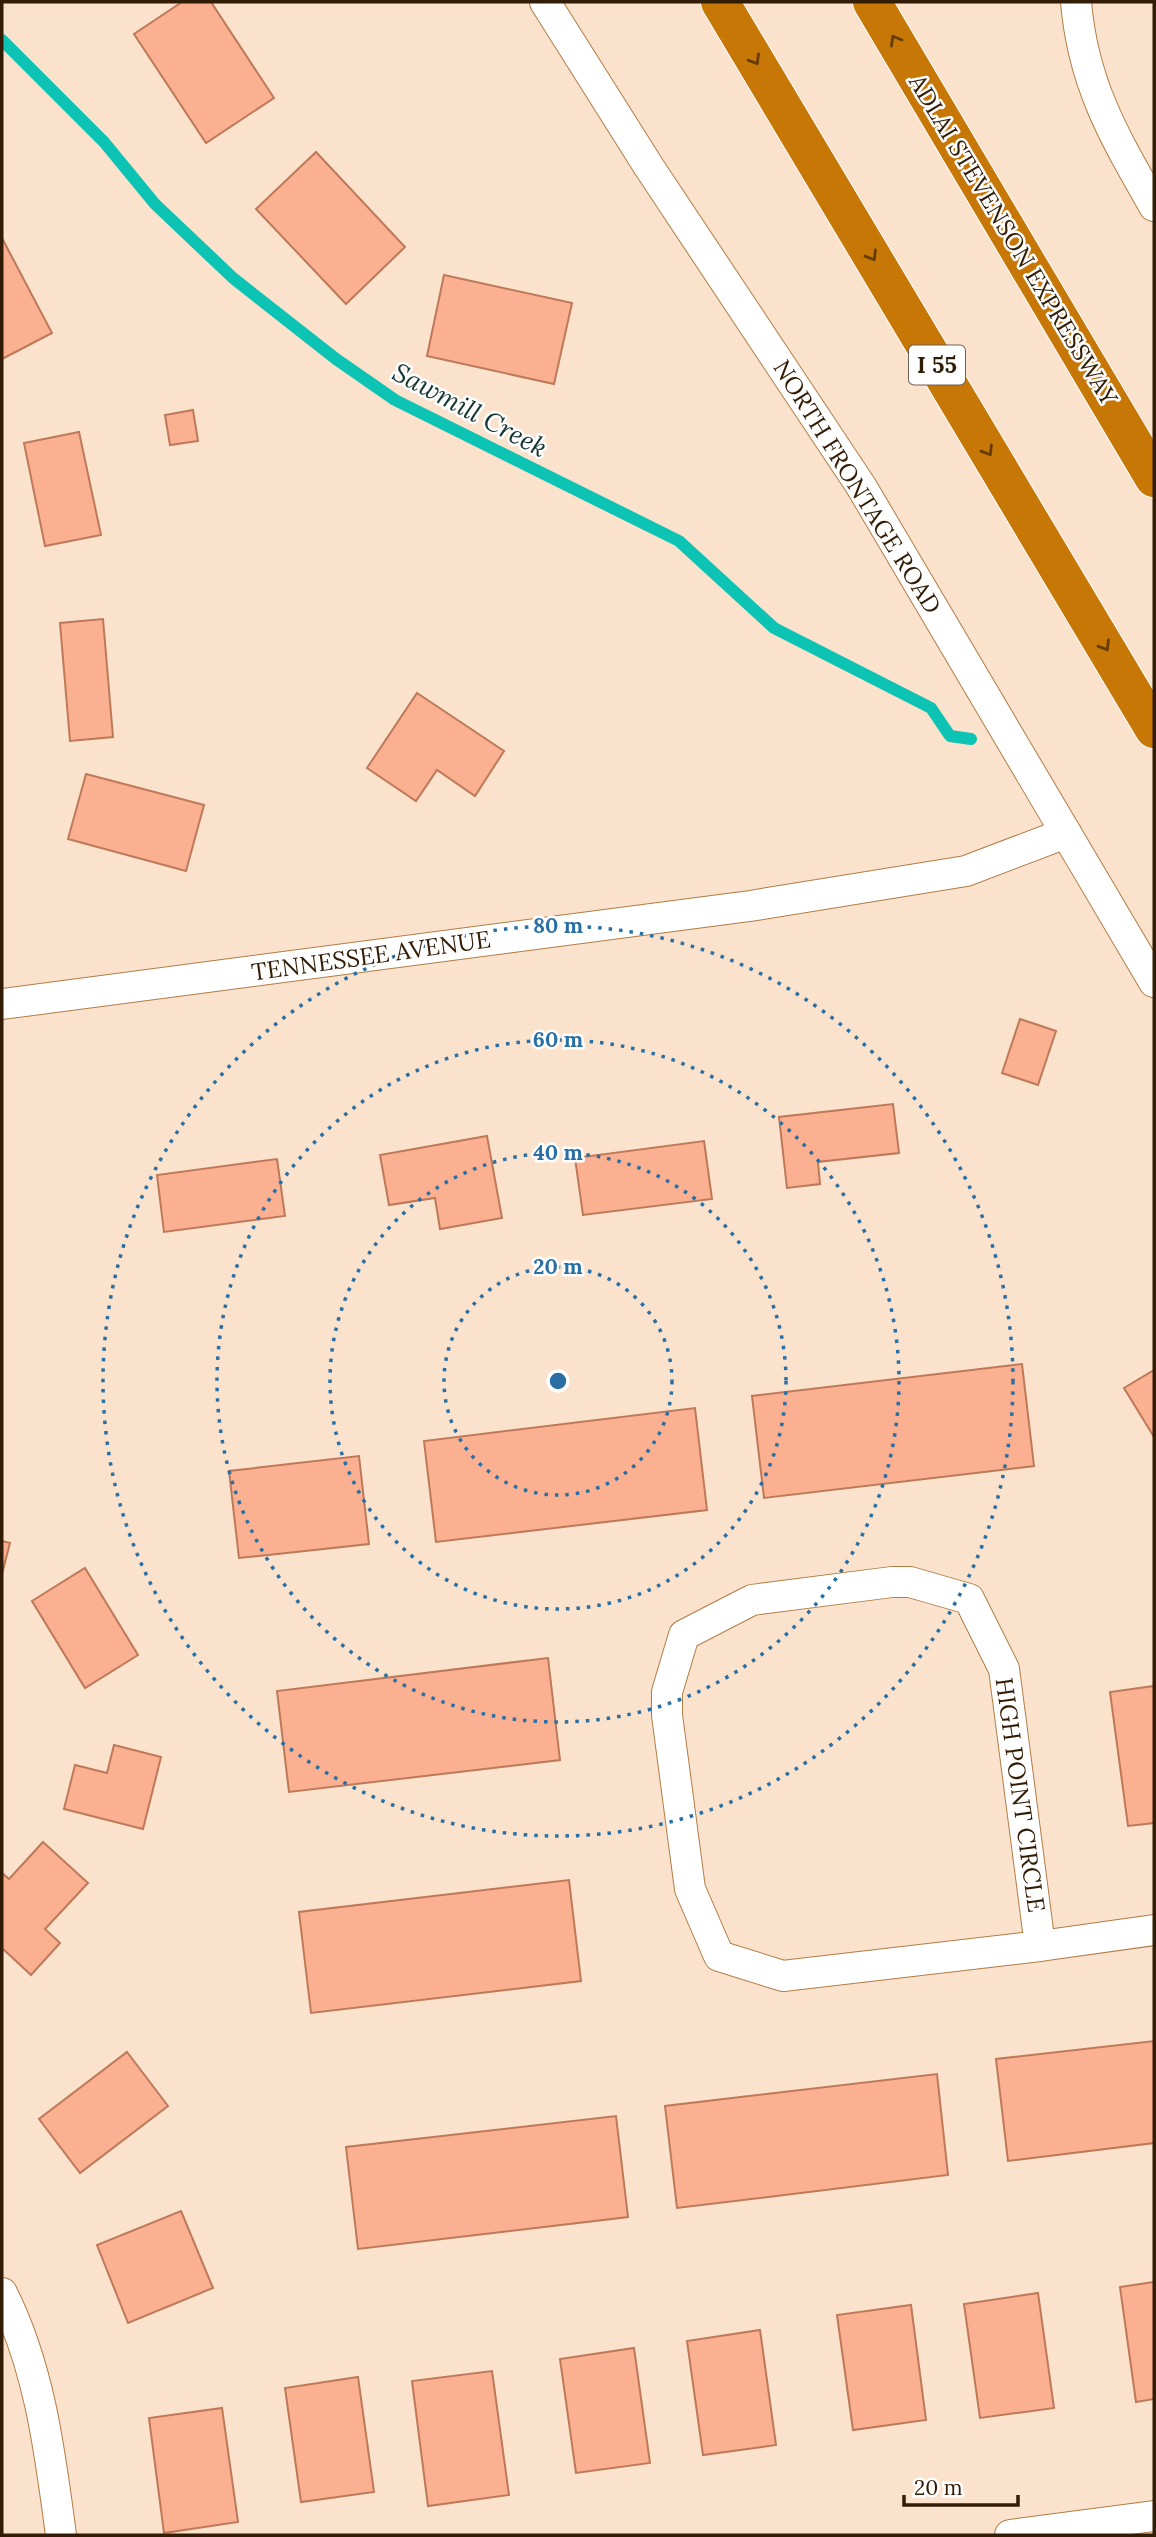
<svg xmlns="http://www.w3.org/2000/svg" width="1156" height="2537" viewBox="0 0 1156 2537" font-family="Lora,serif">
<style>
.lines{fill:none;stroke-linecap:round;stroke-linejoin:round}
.stream{stroke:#0cc3b4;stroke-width:12}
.building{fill:#fbb191;stroke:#be7959;stroke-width:2}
.minor-casing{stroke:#b27c45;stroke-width:32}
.motorway-casing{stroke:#fff;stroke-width:40}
.minor{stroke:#fff;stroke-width:30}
.motorway{stroke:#c77705;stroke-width:38}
.oneway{stroke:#663c05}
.ring{fill:none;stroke:#296fa4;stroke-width:3.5;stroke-dasharray:3.5 7}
.labels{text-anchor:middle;stroke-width:5;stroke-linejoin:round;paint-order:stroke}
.shield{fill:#fff;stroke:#706050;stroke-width:2}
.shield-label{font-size:23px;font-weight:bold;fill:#321c05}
.street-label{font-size:24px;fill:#321c05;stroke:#fff}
.water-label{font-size:26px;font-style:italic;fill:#163632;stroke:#fff}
.centre{fill:#296fa4;stroke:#fff;stroke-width:3.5}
.ring-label{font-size:21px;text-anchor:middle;font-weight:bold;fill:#296fa4;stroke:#fff;stroke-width:5;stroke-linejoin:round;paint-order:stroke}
</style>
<rect width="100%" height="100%" fill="#fae2cc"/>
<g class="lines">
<path class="stream" d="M2,40l102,102 51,62 78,74 103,81 59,41 284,141 95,87 157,80 19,28 21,3"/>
</g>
<g class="building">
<path d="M182,2h29l63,96 -68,45 -72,-109z"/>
<path d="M316,152l89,95 -59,57 -90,-95z"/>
<path d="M3,240l49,93 -50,26v-118z"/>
<path d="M444,275l128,28 -18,81 -127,-28z"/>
<path d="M193,410l5,31 -28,4 -5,-30z"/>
<path d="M79,432l22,103 -56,11 -21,-103z"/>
<path d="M103,619l10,118 -43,4 -10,-118z"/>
<path d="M417,693l87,58 -29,45 -38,-26 -21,31 -49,-33z"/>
<path d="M86,774l118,31 -18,66 -118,-32z"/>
<path d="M1020,1019l36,12 -18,54 -36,-12z"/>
<path d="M893,1104l6,49 -81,9 2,22 -33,4 -8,-71z"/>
<path d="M487,1136l15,82 -62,11 -5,-31 -46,7 -9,-50z"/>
<path d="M704,1141l8,58 -129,16 -8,-57z"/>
<path d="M277,1159l8,57 -121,16 -7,-57z"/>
<path d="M1022,1364l12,102 -270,32 -12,-102z"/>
<path d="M1154,1370v67l-30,-49z"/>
<path d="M695,1408l12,102 -271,32 -12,-101z"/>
<path d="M359,1456l10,88 -130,14 -10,-87z"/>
<path d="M2,1541l8,2 -8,31z"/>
<path d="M85,1568l53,87 -53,33 -53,-87z"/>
<path d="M548,1658l12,102 -271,32 -12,-101z"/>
<path d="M1154,1686v137l-26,3 -18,-134z"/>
<path d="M114,1745l47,12 -18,72 -79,-20 11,-44 32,8z"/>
<path d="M43,1842l45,41 -43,46 15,14 -29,32 -29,-27v-75l7,6z"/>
<path d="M569,1880l12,101 -270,32 -12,-101z"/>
<path d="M1154,2041v102l-146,18 -12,-102z"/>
<path d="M127,2052l41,54 -88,67 -41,-54z"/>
<path d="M937,2074l11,101 -271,33 -12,-102z"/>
<path d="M616,2116l12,101 -270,32 -12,-102z"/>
<path d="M181,2211l32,77 -85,35 -31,-78z"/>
<path d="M1154,2282v117l-18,3 -16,-115z"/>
<path d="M1038,2293l16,115 -74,10 -16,-114z"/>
<path d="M911,2305l15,115 -73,10 -16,-115z"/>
<path d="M760,2330l16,115 -73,10 -16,-114z"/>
<path d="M634,2348l16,115 -74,10 -16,-114z"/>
<path d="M492,2371l17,124 -81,11 -16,-125z"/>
<path d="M358,2377l16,115 -73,10 -16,-114z"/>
<path d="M222,2408l16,114 -74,11 -15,-115z"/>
</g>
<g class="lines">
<defs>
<g id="minor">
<path d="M545,2l104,165 212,319 293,496"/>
<path d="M1076,2c7,82 38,134 78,204"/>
<path d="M2,1004l748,-98 216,-35 100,-38"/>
<path d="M892,1582h18l59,17 35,70 36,277 -257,30 -64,-20 -29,-67 -23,-174v-23l17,-57 68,-35z"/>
<path d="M1040,1946l114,-16"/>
<path d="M2,2293c38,75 48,160 59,242"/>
<path d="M1010,2535l144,-19"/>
</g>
<g id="motorway">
<path d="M720,2l434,727"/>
<path d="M872,2l282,476"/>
</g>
</defs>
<use href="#minor" class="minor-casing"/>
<use href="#motorway" class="motorway-casing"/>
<use href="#minor" class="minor"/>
<use href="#motorway" class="motorway"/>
</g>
<defs><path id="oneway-chevron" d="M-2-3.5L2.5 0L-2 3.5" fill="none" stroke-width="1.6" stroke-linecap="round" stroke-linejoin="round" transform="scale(1.75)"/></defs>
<g class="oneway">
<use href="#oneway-chevron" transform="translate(895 40) rotate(-120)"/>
<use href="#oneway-chevron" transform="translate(755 60) rotate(59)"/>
<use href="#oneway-chevron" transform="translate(872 256) rotate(59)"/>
<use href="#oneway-chevron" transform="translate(988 451) rotate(59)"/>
<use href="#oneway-chevron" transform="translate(1105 646) rotate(59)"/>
</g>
<g class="ring">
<circle cx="558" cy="1381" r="114"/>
<circle cx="558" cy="1381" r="228"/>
<circle cx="558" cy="1381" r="341"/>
<circle cx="558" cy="1381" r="455"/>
</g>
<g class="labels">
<rect class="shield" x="909" y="345.5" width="56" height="39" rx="5"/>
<g class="shield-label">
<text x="937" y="373">I 55</text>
</g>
<g class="street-label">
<text transform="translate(1013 240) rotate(59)" y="8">ADLAI STEVENSON EXPRESSWAY</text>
<text transform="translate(857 487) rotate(58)" y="8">NORTH FRONTAGE ROAD</text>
<text transform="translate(371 956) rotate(-8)" y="8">TENNESSEE AVENUE</text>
<text transform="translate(1020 1795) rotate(82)" y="8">HIGH POINT CIRCLE</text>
</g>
<g class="water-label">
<text transform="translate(470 410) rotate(28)" y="9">Sawmill Creek</text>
</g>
</g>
<circle cx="558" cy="1381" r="10" class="centre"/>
<g class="ring-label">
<text x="558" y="933">80 m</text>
<text x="558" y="1047">60 m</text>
<text x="558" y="1160">40 m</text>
<text x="558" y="1274">20 m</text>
</g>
<rect width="1156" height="2537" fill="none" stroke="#321c05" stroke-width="7"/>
<path d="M904 2495v10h114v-10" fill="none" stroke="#321c05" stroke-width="3.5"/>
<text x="914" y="2495" font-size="21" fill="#321c05" stroke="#ffffff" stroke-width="5" paint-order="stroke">20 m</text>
</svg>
